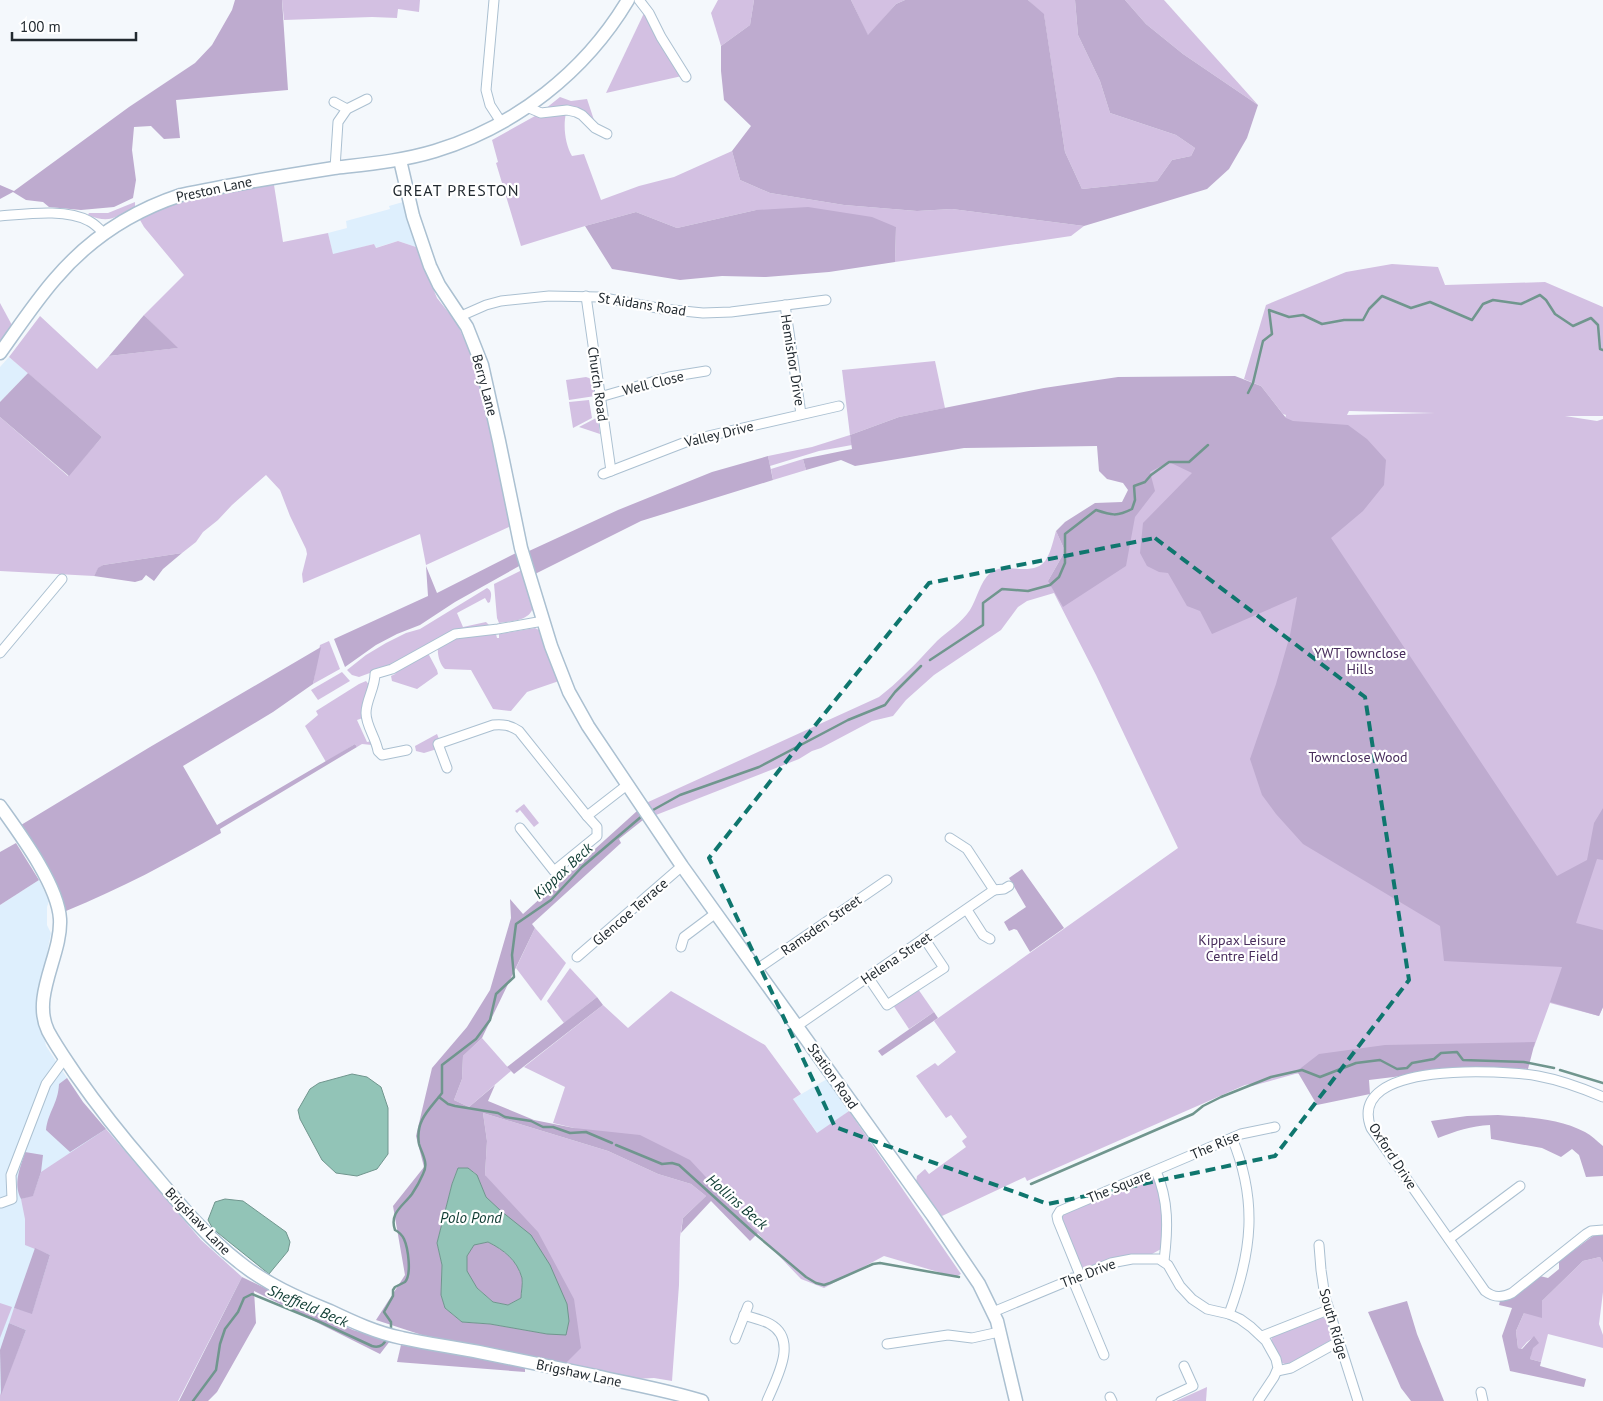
<svg xmlns="http://www.w3.org/2000/svg" width="1603" height="1401" viewBox="0 0 1603 1401" font-family="'PT Sans',sans-serif">
<style>
.built{fill:#deeffd}
.green{fill:#d3c0e2;fill-rule:evenodd}
.forest{fill:#beabcf;fill-rule:evenodd}
.water{fill:#92c4b7;stroke:#70968e;fill-rule:evenodd}
.lines{fill:none;stroke-linecap:round;stroke-linejoin:round}
.stream{stroke:#70968e;stroke-width:2.5}
.street-casing{stroke:#abc0d1;stroke-width:11}
.secondary-casing{stroke:#abc0d1;stroke-width:15}
.street{stroke:#fff;stroke-width:9}
.secondary{stroke:#fff;stroke-width:12}
.marked{fill:none;stroke:#0f766e;stroke-width:4;stroke-dasharray:10 6;stroke-linejoin:round}
.labels{text-anchor:middle;stroke-width:4.5;stroke-linejoin:round;paint-order:stroke}
.street-label{font-size:14px;fill:#222a30;stroke:#fff}
.park-label{font-size:14px;fill:#482d5c;stroke:#fff}
.water-label{font-size:15px;font-style:italic;fill:#0f3c33;stroke:#fff}
.quarter-label{font-size:16px;letter-spacing:1px;fill:#222a30;stroke:#fff}
</style>
<rect width="100%" height="100%" fill="#f4f8fc"/>
<g class="built">
<path d="M403,202l13,45 -18,-6 -23,7 -1,-4 -41,11 -5,-22 19,-5 -1,-7 44,-12 -1,-3z"/>
<path d="M9,357l19,16 -28,29v-35z"/>
<path d="M39,880l10,21 -2,6v18l4,8 -14,72 9,41 37,56 23,27 95,111 41,37 -64,124h-178v-496z"/>
<path d="M827,1079l22,32 -31,23 -25,-35z"/>
</g>
<g class="green">
<path d="M282,0h138l-1,12 -21,-3 -1,9 -25,-1 -88,3z"/>
<path d="M718,0h36l-4,25 -29,21 -10,-33z"/>
<path d="M851,0h54l-9,4 -28,32z"/>
<path d="M1028,0h47l3,35 22,46 10,32 66,22 19,13 -4,8 -19,4 -15,21 -75,8 -17,-37 -21,-137z"/>
<path d="M1125,0h39l94,105 -75,-51 -37,-30z"/>
<path d="M645,11l37,65 -76,17z"/>
<path d="M560,97l11,4 16,-2 9,27 -13,-13 -38,-4z"/>
<path d="M566,113c-3,13 -1,31 6,43l12,-2 17,46 38,-14 35,-9 58,-26 8,29 30,13 74,12 73,6 35,-2 132,17 -13,10 -176,26 1,-35 -140,-17 -79,18 -41,-16 -51,14 -64,20 -25,-83 2,-1 -6,-22 43,-24z"/>
<path d="M274,185l9,57 45,-9 5,21 41,-10 2,4 22,-7 18,6 21,51 20,25 19,43 35,160 -85,39 -6,-31 -117,49 -1,-9 5,-20 -1,-5 -16,-33 -10,-26 -14,-15 -34,30 -14,15 -15,12 -7,10 -14,11 -79,12 -5,4 -4,7 -94,-5v-154l68,59 34,-39 -93,-80 31,-41 57,53 12,-13 68,-8 -33,-33 40,-40 -40,-48 -4,-7c7,-4 13,-8 20,-11 36,-15 76,-19 114,-24z"/>
<path d="M135,202v5c-19,10 -25,17 -47,8l1,-2h19z"/>
<path d="M1392,264l46,3 7,18 100,-3 58,25v109h-38l32,5 6,-2v588l-4,9 -49,-13 -16,44 -49,15 -169,9 -21,3 -43,12 -1,-2 -6,1 -218,96 -2,-4 -83,39 -26,-34 1,-6 8,-7 4,5 37,-27 -4,-6 5,-4 -16,-22 -5,3 -30,-42 19,-13 3,3 18,-14 -22,-31 244,-173 -82,-173 -42,-82 -27,8 -9,6 -17,23 -67,45 -28,25 -13,16 -21,5 -51,27 -9,3 -13,8 -143,56 -10,-12 233,-106c9,-7 18,-15 26,-23 11,-10 21,-22 32,-33 11,-10 24,-18 33,-31 7,-11 10,-28 20,-37 5,-4 11,-5 18,-5 37,4 39,-3 48,-37l9,20 -17,30 73,-65 14,-29 -23,-9 170,-50 4,-13 -3,-1 -22,-28 -17,-7 22,-74 80,-33zM1349,411l86,2 -88,2z"/>
<path d="M0,303l13,24 -13,17z"/>
<path d="M935,361l10,47 -46,9 -49,18 2,10 -33,6 -49,15 -2,-10 44,-9 38,-12 -8,-65z"/>
<path d="M586,377l6,2 3,17 -26,4 -3,-20z"/>
<path d="M589,400l3,18 -19,10 -4,-26z"/>
<path d="M598,417l2,17 -21,-7z"/>
<path d="M803,459l3,11 -33,10 -2,-11z"/>
<path d="M522,570l11,37c-3,14 -21,14 -34,16l-2,-5 -3,-34z"/>
<path d="M487,588c6,3 4,9 3,14l-2,1 -3,-5 -28,15 6,14 23,-5 4,4 -26,3 -78,38 -27,10 -7,-2 -5,-5 19,-15 20,-12 20,-10 14,-4z"/>
<path d="M535,628l6,3 18,50 -32,11 -16,19 -18,-2 -22,-39 -26,-1c-5,-4 -8,-15 -7,-22l18,-9 40,-4 1,4h2v-4z"/>
<path d="M329,641l11,28 -27,15 7,-39z"/>
<path d="M427,655h2l8,15 1,4 -21,15 -25,-8 -1,-5 4,-2 2,-4z"/>
<path d="M342,672l8,9 -32,19 -7,-10z"/>
<path d="M366,681l4,5 -7,32 -6,2 10,22 5,-1v4l-10,-1 -5,3 -2,-3 -29,18 -21,-36 13,-11 -2,-4 43,-27z"/>
<path d="M437,734l2,5 -2,10 -13,4 -8,-2 -1,-5z"/>
<path d="M524,804l15,19 -5,4 -14,-17 -3,3 -2,-2z"/>
<path d="M535,928l31,35 -25,38 -25,-33z"/>
<path d="M570,968l27,29 -33,26 -17,-22z"/>
<path d="M918,989l16,23 -25,17 -16,-24z"/>
<path d="M671,991l94,54 36,49 -8,5 24,34 32,-22 112,163 -6,3 -71,-21 -60,32 -23,-9 -76,-80 -151,-71 -21,-5 12,-36 -41,-20 79,-62 25,23z"/>
<path d="M482,1038l29,33 -42,36 -15,-7 8,-21 1,-23z"/>
<path d="M483,1113l125,38 50,23 33,10 15,12 -23,22 -3,19 -1,48 -7,96 -18,-3 -19,1 -70,-15 -80,-189 2,-34z"/>
<path d="M106,1129l95,111 41,37 -64,124h-178v-6l26,-65 -17,-7 5,-15 18,5 18,-58 -25,-10v-26l-4,-20 12,-4 8,-23z"/>
<path d="M1150,1176l6,4 8,35 -3,34 -9,5 -17,1 -17,2 -30,11 -7,-1 -20,-47v-5z"/>
<path d="M1600,1257l3,6v29l-4,32 4,11v13l-55,-14 -7,28 -11,-3 4,-22 -7,5 -6,7 -3,-1 -2,-17 8,-18 18,-12 41,-40z"/>
<path d="M0,1303l12,4 -12,31z"/>
<path d="M1322,1317l6,3 4,14 -1,6 -43,25 -6,-2 -11,-21 1,-6z"/>
<path d="M1207,1387l-1,14h-30z"/>
</g>
<g class="forest">
<path d="M235,0h47l6,90 -112,10 4,38 -16,1 -13,-13 -17,1 -2,23 4,30 -3,18 -19,9 -33,3 -32,-3 -6,-5 -17,-2 -13,-8 -13,7v-14l14,6 115,-84 66,-44 17,-18 20,-35z"/>
<path d="M754,0h97l17,35 28,-31 9,-4h123l16,14 21,138 17,37 75,-8 15,-21 19,-4 4,-8 -19,-13 -66,-22 -10,-32 -22,-46 -3,-35h50l21,24 37,30 75,51 -11,33 -18,31 -22,20 -123,37 -132,-17 -35,2 -73,-6 -74,-12 -30,-13 -8,-29 19,-25 -27,-26 -3,-29v-25l29,-21z"/>
<path d="M808,207l64,10 24,10 -1,35 -66,10 -63,5 -44,-1 -42,4 -68,-11 -27,-43 51,-14 41,16 79,-18z"/>
<path d="M144,315l34,33 -69,8z"/>
<path d="M28,373l74,64 -33,39 -69,-59v-15z"/>
<path d="M1235,376l26,10 25,32 7,3 55,4 19,14 19,21 -2,25 -21,26 -32,27 226,338 30,-16 7,-37 9,-15v52l-6,-1 -21,64 27,7v77l-4,9 -49,-14 12,-35 -118,-6 -4,-35 -137,-82 -27,-30 -14,-19 -12,-36 26,-75 14,-49 7,-38 -85,37 -12,-23 -13,-5 -19,-33 -9,-1 -12,-6 -7,-13 3,-30 49,-50 -23,-11 -19,10 5,19 -20,26 -9,49 -63,41 -15,-26 17,-30 -9,-20 9,-9 30,-19 27,-1 6,-12 -5,-7 -16,-4 -8,-8 -2,-25 -133,2 -109,18 -14,-6 -35,10 -3,-11 49,-10 -2,-14 49,-18 145,-29 74,-11z"/>
<path d="M768,456l5,24 -132,41 -106,53 -6,-23 89,-41 94,-38z"/>
<path d="M182,553l-19,16 -9,12 -8,-6 -4,5 -7,2 -41,-6 4,-8 5,-3z"/>
<path d="M516,553l5,12 -66,37 -35,23 -23,9 -21,11 -31,22 -11,-28 94,-43 -2,-30 11,27z"/>
<path d="M321,647l-8,37 -40,28 -90,54 34,59 138,-81 2,3 -137,82 1,4c-50,29 -101,56 -155,78l-4,-11 -41,-75 129,-78z"/>
<path d="M637,811l6,9 -24,19 2,4 -89,81 3,4 -53,110 -19,18 -1,23 -8,21 15,7 26,-22 -7,16 46,19 40,8 66,7 50,25 68,73 -8,8 -39,-40 -30,32 2,-15 23,-22 -15,-12 -33,-10 -50,-23 -125,-38 4,28 -2,34 53,57 36,67 7,49 -16,16 -143,-29 -46,-15 29,-45 -12,-69 31,-39 -8,-31 16,-68 35,-41 23,-37 21,-72 -1,-19 13,15zM458,1168c24,0 19,14 28,29 4,5 10,10 15,14l46,123 -57,-10 -28,-2 -17,-14 -4,-13 1,-30 -5,-22 15,-59z"/>
<path d="M16,843l23,37 -39,25v-53z"/>
<path d="M1022,869l42,59 -34,24 -13,-22 -3,-1 -5,2 -5,-9 22,-15 -17,-29z"/>
<path d="M597,997l6,8 -89,69 -7,-7z"/>
<path d="M934,1012l4,6 -56,38 -4,-5z"/>
<path d="M1535,1042l-7,27 -53,-2 -106,13 1,14 -53,11 -20,-34 22,-17 66,-9z"/>
<path d="M67,1078l16,24 23,27 -36,23 -24,-22c2,-18 12,-26 13,-46z"/>
<path d="M1498,1115c28,2 61,3 87,17 6,3 12,9 18,14v30l-17,1 -7,-22 -7,-6 -11,8 -19,-9 -51,-9 -1,-14c-19,1 -34,6 -52,13l-7,-17 36,-5z"/>
<path d="M25,1152l18,3 -2,17 -8,24 -12,3c-8,-16 -1,-30 4,-47z"/>
<path d="M1599,1234l4,1v28l-3,-6 -17,4 -41,40v17l-18,-5 -8,18 2,17 4,1 12,-13 5,7 -6,5 -3,11 11,3 -1,4 46,13 -2,8 -74,-16 -8,-35 10,-28 -13,-3 1,-4c16,-2 28,-15 40,-25l8,2 11,-9v-8l34,-25z"/>
<path d="M488,1242c16,8 29,18 34,36 1,6 -1,14 -1,20l-13,7 -15,-3 -16,-14 -11,-17 1,-15 7,-12z"/>
<path d="M35,1248l15,7 -18,59 -18,-6z"/>
<path d="M242,1277l111,53 37,11 -10,13 -126,-63 2,32 -39,69 -9,9h-29z"/>
<path d="M1407,1301l10,33 27,67h-33l-10,-13 -33,-76z"/>
<path d="M9,1323l17,7 -25,65 -1,-45z"/>
<path d="M401,1345l101,17 23,6v4l-128,-10z"/>
</g>
<g class="water">
<path d="M352,1074l15,3 14,10 7,21v46l-11,15 -20,7 -21,-3 -14,-13 -22,-41 -2,-9 12,-21 9,-6z"/>
<path d="M458,1168h10l9,7 9,22 15,14 30,24 19,30 17,39 2,17 -3,14 -19,-1 -57,-10 -28,-2 -17,-14 -4,-13 1,-30 -5,-22 15,-59zM488,1242c16,8 29,18 34,36 1,6 -1,14 -1,20l-13,7 -15,-3 -16,-14 -10,-17v-15l7,-11z"/>
<path d="M225,1199l18,2 43,31 4,10 -2,9 -19,23 -56,-45 -5,-9 7,-18z"/>
</g>
<g class="lines">
<g class="stream">
<path d="M1248,393l5,-10 10,-42 9,-7 -3,-24 20,7 14,-2 19,9 22,-4h19l6,-11 13,-13 29,12 19,-6 42,18 11,-16 10,-4 28,4 19,-9 6,5 9,14 18,12 18,-8 7,7 2,24 3,1"/>
<path d="M930,660l53,-35v-22l19,-14 26,2 22,-6 9,-8 6,-14v-29l31,-24c15,5 21,7 36,-1l3,-9 -1,-14 11,-4 6,-7 18,-13h20l19,-17"/>
<path d="M653,810l27,-15 79,-28 89,-47 37,-15 10,-13 26,-26"/>
<path d="M1560,1070l43,13"/>
<path d="M439,1097l9,7 7,2 43,7 7,4 26,4 12,6h10l17,6 16,-1 26,11"/>
<path d="M616,1145l46,19 10,-1 7,2 75,68 52,44 10,6 8,2 6,-2 43,-19 7,-1 79,14"/>
<path d="M1031,1184l134,-58 28,-12 10,-8 18,-9 50,-20 31,-7 18,7 36,-14 24,-3 17,9 10,-1 5,-5 22,-4 7,-6 16,-1 6,8 61,2 30,6"/>
<path d="M391,1330v-8l-7,-10 9,-16v-6l2,-3 10,-5c7,-8 3,-34 -1,-43 -2,-4 -5,-7 -9,-9 -6,-17 8,-24 17,-36 4,-6 8,-13 11,-20 6,-11 -1,-20 -4,-30 -4,-24 11,-35 23,-51v-28l34,-26 14,-19 6,-26 18,-17 -2,-22 4,-31 35,-24 31,-33 60,-51"/>
<path d="M193,1401l23,-31 4,-26 5,-15 13,-17 6,-14 8,-4 68,28 52,24c7,2 11,0 14,-6"/>
</g>
<defs>
<g id="street">
<path d="M494,0l-8,90 4,15 11,17"/>
<path d="M639,0l10,13 12,24 25,40"/>
<path d="M334,102l13,7"/>
<path d="M527,107l14,6 26,-3 9,2 6,3 13,13 12,6"/>
<path d="M335,168l3,-46 9,-13 20,-10"/>
<path d="M0,216c26,-2 66,-8 89,5 6,3 10,8 15,12"/>
<path d="M586,296l25,175"/>
<path d="M785,305l16,109"/>
<path d="M461,316l25,-11 15,-4 48,-5 50,1 64,12 40,4 28,-1 95,-12"/>
<path d="M600,397l69,-20 37,-6"/>
<path d="M603,474l88,-34 148,-34"/>
<path d="M0,653l62,-74"/>
<path d="M407,750l-25,5 -4,-4c-2,-13 -12,-25 -12,-38 0,-13 9,-25 9,-39l17,-5 63,-35 43,-5 45,-8"/>
<path d="M447,768l-9,-24 55,-19c10,-1 17,0 26,6l68,85 40,-31"/>
<path d="M520,828l34,43 43,-35v-9l-10,-11"/>
<path d="M950,838l17,11 27,41"/>
<path d="M994,890l10,-1 5,-3"/>
<path d="M967,910l16,25 7,4"/>
<path d="M681,947l3,-10 32,-24"/>
<path d="M577,957l105,-91"/>
<path d="M756,970l131,-90"/>
<path d="M868,977l19,28 57,-37 -20,-30"/>
<path d="M797,1026l197,-136"/>
<path d="M1603,1097c-21,-9 -43,-17 -65,-21 -34,-6 -193,-16 -167,52l114,163c9,7 17,7 27,2l74,-59 5,-3 12,-1"/>
<path d="M1156,1171c13,30 12,58 8,90"/>
<path d="M1,1203l11,-4 -1,-24 35,-91 19,-26"/>
<path d="M1449,1239l71,-53"/>
<path d="M1319,1245l2,25 4,27 33,104"/>
<path d="M1080,1275l-22,-54 -1,-5 3,-5 181,-77 34,-7"/>
<path d="M1072,1278l32,77"/>
<path d="M993,1312l118,-49 21,-4h27l9,6 12,21 12,13 15,10 22,5 11,5 11,8 15,14 10,18 2,9 -4,9 -16,24"/>
<path d="M1229,1314c23,-62 29,-113 3,-176"/>
<path d="M744,1315c9,3 19,5 26,9 29,16 6,55 -3,77"/>
<path d="M1262,1336l66,-26"/>
<path d="M735,1339l13,-33"/>
<path d="M887,1344l61,-9 24,3 27,-6"/>
<path d="M1277,1371l14,-3 47,-26"/>
<path d="M1481,1392l2,9"/>
<path d="M1110,1397l2,4"/>
<path d="M1161,1401l32,-15 -9,-20"/>
</g>
<g id="secondary">
<path d="M400,160l13,56 17,50 9,19 28,42 15,38 17,76 22,107 30,98 18,46 19,34 94,140 251,350 46,68 18,37 19,80"/>
<path d="M0,353c18,-25 35,-51 55,-74 34,-40 77,-68 126,-84 51,-11 102,-19 153,-27 34,-4 68,-7 101,-17 81,-25 150,-79 193,-151"/>
<path d="M0,806c20,28 58,79 60,113 2,36 -29,77 -12,112 8,15 18,29 28,44 23,33 47,63 73,93 28,33 56,68 90,94 27,22 59,36 91,49 23,11 47,22 72,27 26,6 52,9 77,14 39,8 78,16 117,24 35,8 71,14 106,25"/>
</g>
</defs>
<use href="#street" class="street-casing"/>
<use href="#secondary" class="secondary-casing"/>
<use href="#street" class="street"/>
<use href="#secondary" class="secondary"/>
</g>
<path class="marked" d="M1155,538l210,159 44,283 -134,176 -227,48 -213,-77 -126,-269 220,-275z"/>
<g class="labels">
<g class="street-label">
<text transform="translate(214 189) rotate(-12)" y="5">Preston Lane</text>
<text transform="translate(642 304) rotate(9)" y="5">St Aidans Road</text>
<text transform="translate(793 360) rotate(81)" y="5">Hemishor Drive</text>
<text transform="translate(653 383) rotate(-14)" y="5">Well Close</text>
<text transform="translate(598 384) rotate(82)" y="5">Church Road</text>
<text transform="translate(485 385) rotate(75)" y="5">Berry Lane</text>
<text transform="translate(719 434) rotate(-14)" y="5">Valley Drive</text>
<text transform="translate(630 912) rotate(-41)" y="5">Glencoe Terrace</text>
<text transform="translate(821 925) rotate(-35)" y="5">Ramsden Street</text>
<text transform="translate(896 958) rotate(-34)" y="5">Helena Street</text>
<text transform="translate(833 1076) rotate(55)" y="5">Station Road</text>
<text transform="translate(1215 1145) rotate(-23)" y="5">The Rise</text>
<text transform="translate(1393 1156) rotate(57)" y="5">Oxford Drive</text>
<text transform="translate(1119 1186) rotate(-22)" y="5">The Square</text>
<text transform="translate(198 1221) rotate(46)" y="5">Brigshaw Lane</text>
<text transform="translate(1088 1273) rotate(-21)" y="5">The Drive</text>
<text transform="translate(1334 1324) rotate(74)" y="5">South Ridge</text>
<text transform="translate(579 1373) rotate(12)" y="5">Brigshaw Lane</text>
</g>
<g class="park-label">
<text x="1360" y="658">YWT Townclose<tspan x="1360" dy="16">Hills</tspan></text>
<text x="1358" y="762">Townclose Wood</text>
<text x="1242" y="945">Kippax Leisure<tspan x="1242" dy="16">Centre Field</tspan></text>
</g>
<g class="water-label">
<text transform="translate(563 871) rotate(-43)" y="5">Kippax Beck</text>
<text transform="translate(737 1202) rotate(41)" y="5">Hollins Beck</text>
<text x="471" y="1223">Polo Pond</text>
<text transform="translate(308 1306) rotate(23)" y="5">Sheffield Beck</text>
</g>
<g class="quarter-label">
<text x="456" y="196">GREAT PRESTON</text>
</g>
</g>
<path d="M12 32v8h124v-8" fill="none" stroke="#222a30" stroke-width="2.5"/>
<text x="20" y="32" font-size="15" fill="#222a30" stroke="#ffffff" stroke-width="4" paint-order="stroke">100 m</text>
</svg>
